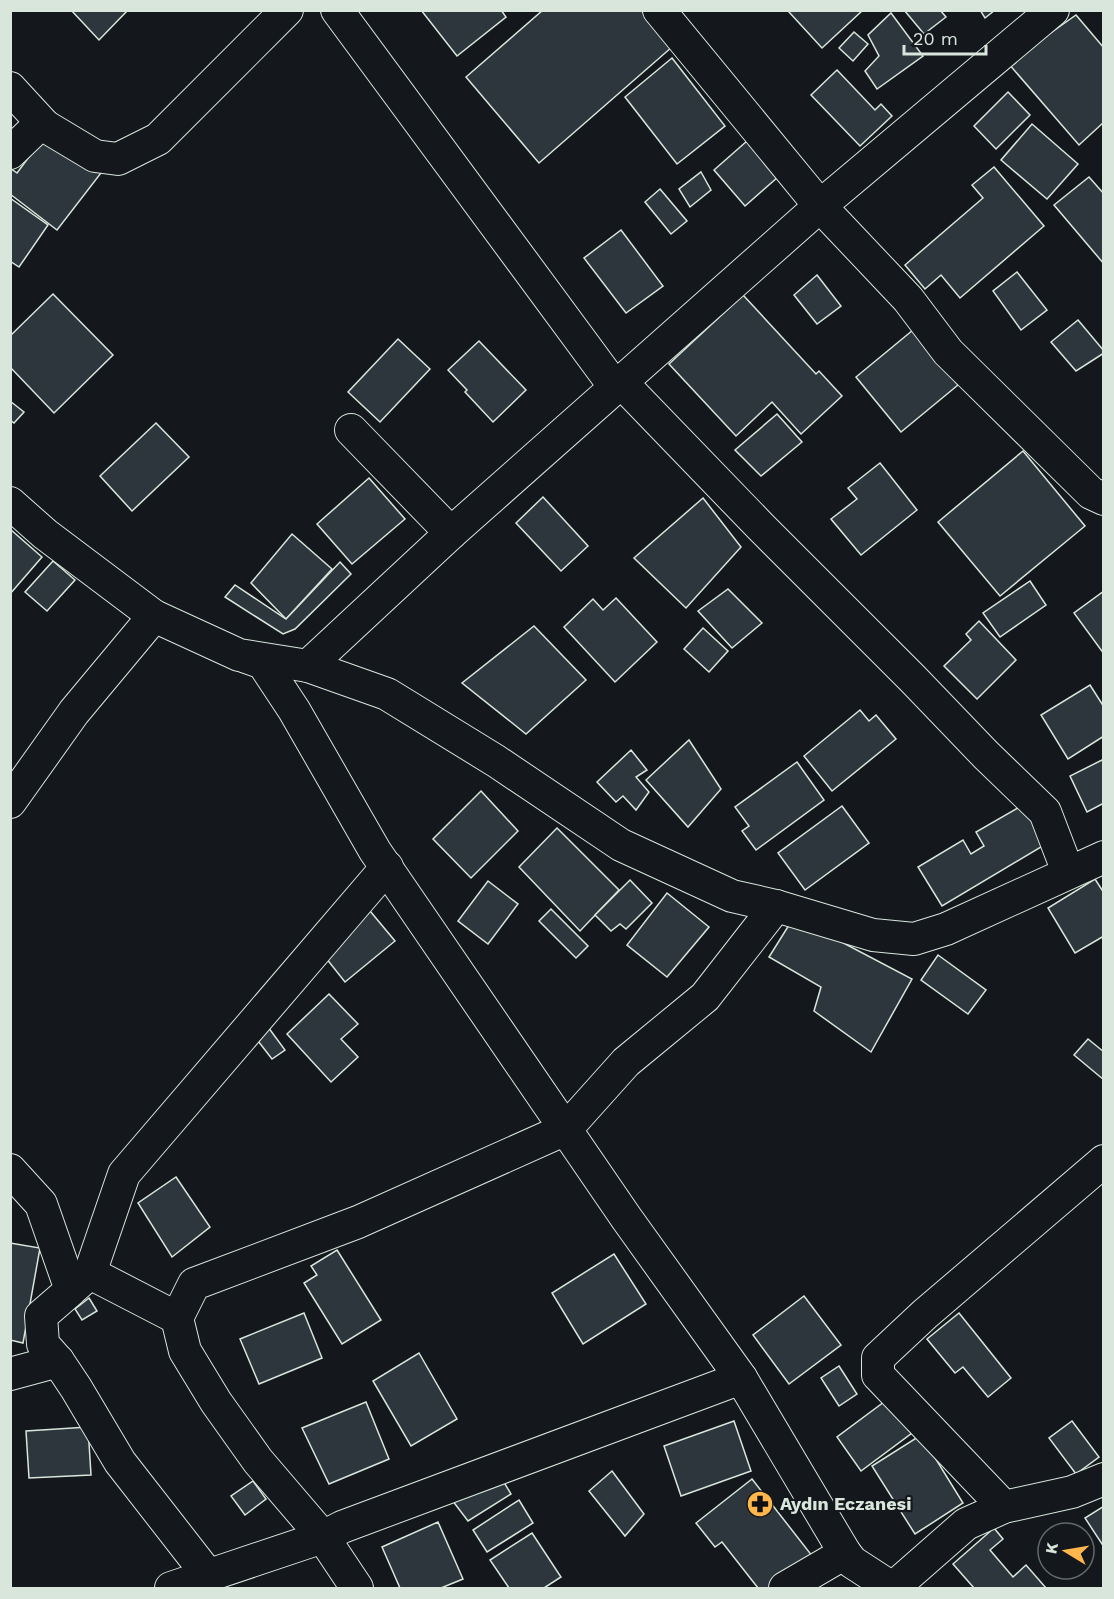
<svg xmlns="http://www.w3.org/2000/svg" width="1114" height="1599" viewBox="0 0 1114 1599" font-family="'Work Sans',sans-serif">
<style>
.building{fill:#2c363c;stroke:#d8e6dc;stroke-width:1.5}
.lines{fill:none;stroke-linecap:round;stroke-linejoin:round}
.minor-casing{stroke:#d8e6dc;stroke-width:34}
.minor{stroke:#14181c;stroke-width:32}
.labels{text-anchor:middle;stroke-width:4.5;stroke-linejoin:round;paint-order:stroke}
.poi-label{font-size:18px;font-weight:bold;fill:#d8e6dc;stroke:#14181c;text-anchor:start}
</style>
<rect width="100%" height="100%" fill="#14181c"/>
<g class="building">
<path d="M71,10h57l-29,30z"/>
<path d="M421,10h80l5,7 -49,39z"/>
<path d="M543,10h98l31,37 -133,116 -73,-86z"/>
<path d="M791,10h72l-41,38 -33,-36z"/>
<path d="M904,10h36l6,7 -22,17z"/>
<path d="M980,10h15l-10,8z"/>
<path d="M891,13l32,43 -46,33 -12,-18 14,-15 -11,-21z"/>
<path d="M1076,15l28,33v74l-25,23 -71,-82z"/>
<path d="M854,32l14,12 -15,17 -14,-13z"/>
<path d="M672,58l53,68 -48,38 -52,-67z"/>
<path d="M837,70l38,40 6,-6 11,12 -32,30 -49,-51z"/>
<path d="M1008,92l22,23 -34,34 -22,-23z"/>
<path d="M1032,124l46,40 -31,35 -46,-39z"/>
<path d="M47,133l54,40 -44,57 -47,-36v-26l7,5z"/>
<path d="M747,141l31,36 -33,29 -31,-36z"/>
<path d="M994,167l50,59 -84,72 -19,-23 -16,14 -20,-24 78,-67 -11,-13z"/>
<path d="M701,172l10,18 -21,17 -11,-18z"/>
<path d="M1089,177l15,17v70l-50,-59z"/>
<path d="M660,189l27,32 -16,13 -26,-32z"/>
<path d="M10,198l38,27 -29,42 -9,-6z"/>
<path d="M621,230l42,56 -37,27 -42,-55z"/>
<path d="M1017,272l30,38 -26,20 -28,-39z"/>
<path d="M817,275l24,31 -24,18 -23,-29z"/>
<path d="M53,294l60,61 -59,58 -44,-46v-31z"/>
<path d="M743,295l73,79 3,-3 23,25 -41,38 -29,-32 -36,34 -67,-72z"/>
<path d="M1078,320l26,31v2l-28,18 -25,-29z"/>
<path d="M913,330l45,55 -57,47 -45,-55z"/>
<path d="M398,339l32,30 -50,53 -32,-30z"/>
<path d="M479,341l47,49 -33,32 -28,-30 2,-2 -19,-20z"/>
<path d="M10,401l14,11 -10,11 -4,-3z"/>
<path d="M777,414l25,28 -41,34 -26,-26z"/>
<path d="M156,423l33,34 -57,54 -32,-35z"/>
<path d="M1023,451l62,75 -85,70 -62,-74z"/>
<path d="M880,463l37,47 -56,45 -30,-36 26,-20 -9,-11z"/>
<path d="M369,478l36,41 -53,45 -35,-40z"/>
<path d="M543,497l45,49 -27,25 -45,-48z"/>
<path d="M703,498l38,49 -55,61 -52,-50z"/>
<path d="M10,529l32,28 -32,37z"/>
<path d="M292,534l40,35 -46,50 -35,-36z"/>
<path d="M53,561l22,19 -28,31 -22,-19z"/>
<path d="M340,562l11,12 -56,55 -12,5 -58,-37 10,-12 51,34z"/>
<path d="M1030,581l16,24 -46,32 -17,-24z"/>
<path d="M728,589l34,34 -30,25 -34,-37z"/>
<path d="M1104,591v63l-30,-41z"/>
<path d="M616,598l41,44 -42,40 -51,-55 29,-28 10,11z"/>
<path d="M979,621l37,39 -39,39 -33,-33 27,-26 -5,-6z"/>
<path d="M534,626l52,54 -60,54 -64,-51z"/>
<path d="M703,628l25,23 -19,21 -25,-23z"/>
<path d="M1090,685l14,22v29l-36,23 -27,-44z"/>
<path d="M860,710l9,11 7,-6 20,24 -64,52 -28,-35z"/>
<path d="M689,740l32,49 -33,38 -42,-47z"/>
<path d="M631,750l16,20 -11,7 13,15 -13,18 -13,-14 -7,6 -19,-20z"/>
<path d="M1104,759v44l-17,9 -17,-36z"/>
<path d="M797,762l27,38 -68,50 -14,-19 7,-5 -14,-19z"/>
<path d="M481,791l37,40 -47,47 -38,-39z"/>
<path d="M1023,805l23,39 -104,62 -24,-39 45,-27 8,14 13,-8 -8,-14z"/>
<path d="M842,806l27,37 -64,47 -27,-37z"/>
<path d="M557,828l62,62 -39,41 -61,-64z"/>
<path d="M1095,879l9,14v43l-29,17 -27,-45z"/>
<path d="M630,880l22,23 -26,26 -6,-5 -9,7 -16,-16z"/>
<path d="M488,881l30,23 -30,40 -30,-23z"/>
<path d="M667,893l42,34 -42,50 -40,-32z"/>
<path d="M360,899l35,42 -50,41 -27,-34z"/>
<path d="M551,909l37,37 -12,12 -37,-37z"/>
<path d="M794,917l118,62 -41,73 -57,-41 7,-24 -52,-30z"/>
<path d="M938,955l48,35 -18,24 -47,-34z"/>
<path d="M329,994l29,30 -17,15 17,18 -27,25 -44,-48z"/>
<path d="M268,1027l17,23 -13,9 -17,-22z"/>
<path d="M1088,1039l16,13v28l-30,-25z"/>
<path d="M176,1177l34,50 -38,30 -34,-54z"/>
<path d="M10,1243l30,5 -17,95 -13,-3z"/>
<path d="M337,1250l44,70 -39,24 -38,-61 13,-8 -6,-9z"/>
<path d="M614,1254l32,50 -63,40 -31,-51z"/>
<path d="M804,1296l37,49 -52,39 -36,-49z"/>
<path d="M89,1298l8,13 -15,9 -7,-11z"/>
<path d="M304,1313l18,45 -63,26 -19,-45z"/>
<path d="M959,1313l52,65 -23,19 -25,-30 -8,6 -28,-34z"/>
<path d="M419,1353l38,66 -46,27 -38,-65z"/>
<path d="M839,1366l18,28 -18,12 -18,-28z"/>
<path d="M888,1399l24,34 -51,38 -24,-34z"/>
<path d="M366,1402l23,57 -60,25 -27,-56z"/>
<path d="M734,1421l17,50 -70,25 -17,-50z"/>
<path d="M1072,1421l27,36 -23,17 -27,-36z"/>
<path d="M88,1427l3,48 -62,3 -3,-47z"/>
<path d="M921,1435l42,68 -48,31 -43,-68z"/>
<path d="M612,1471l32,43 -19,22 -36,-45z"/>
<path d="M499,1474l12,20 -43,27 -16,-21z"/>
<path d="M752,1479l61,78 -41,31h-14l-36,-46 -7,5 -19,-24z"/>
<path d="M253,1481l13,18 -21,16 -14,-19z"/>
<path d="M519,1500l14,23 -46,29 -14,-22z"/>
<path d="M1104,1506v41l-19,-29z"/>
<path d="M438,1522l25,57 -22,9h-41l-18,-41z"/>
<path d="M994,1528l9,11 -13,11 23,27 13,-12 20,23h-72l-21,-24z"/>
<path d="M532,1533l29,44 -17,11h-35l-19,-28z"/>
</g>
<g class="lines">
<defs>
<g id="minor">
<path d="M337,10l278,377"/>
<path d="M659,10l161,196 88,93 40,53 143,141 13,6"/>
<path d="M10,88l35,38"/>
<path d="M10,153l25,-24 10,-3 50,30 23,3 40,-20 129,-129"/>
<path d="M621,382l140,145 152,152 73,76 59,57 23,60"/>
<path d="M351,430l100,103"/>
<path d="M10,503l35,31 109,82 85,39 69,11 79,28 109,67 125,84 111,51 44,10 97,29 41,4 32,-10 158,-72"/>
<path d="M246,657l17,6 31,47 81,141 252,368 114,159 104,175 7,9 40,26"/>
<path d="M308,666l143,-133 369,-327 233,-196"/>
<path d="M10,802l64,-90 80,-96"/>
<path d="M10,1170l31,34 30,86 -30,26 2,28 15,17 18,27 44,74 88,113"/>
<path d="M90,1273l34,-99 263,-307"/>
<path d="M74,1287l16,-14 87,45"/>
<path d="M10,1374l48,-13"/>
<path d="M1004,1507l-126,-132v-17l47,-44 179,-153"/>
<path d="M171,1588l152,-51 19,-10 399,-149"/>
<path d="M357,1588l-34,-51 -65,-76 -42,-59 -31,-51 -8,-33 17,-34 164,-62 208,-93 60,-67 79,-65 71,-91"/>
<path d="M785,1588l60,-35"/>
<path d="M893,1588l73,-64 38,-17 68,-15 32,-13"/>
</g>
</defs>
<use href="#minor" class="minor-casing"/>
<use href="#minor" class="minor"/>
</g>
<defs>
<symbol id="pharmacy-disc" viewBox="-11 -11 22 22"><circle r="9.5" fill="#ffb74d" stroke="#14181c"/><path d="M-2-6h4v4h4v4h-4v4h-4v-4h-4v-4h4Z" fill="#111"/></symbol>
</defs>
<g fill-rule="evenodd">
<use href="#pharmacy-disc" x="745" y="1489" width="30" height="30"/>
</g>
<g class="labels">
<g class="poi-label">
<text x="780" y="1510">Aydın Eczanesi</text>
</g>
</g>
<rect width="1114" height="1599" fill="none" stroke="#d8e6dc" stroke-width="24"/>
<g transform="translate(1066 1551) rotate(281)"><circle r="28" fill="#14181c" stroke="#626a69" stroke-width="1.5"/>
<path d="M0-4.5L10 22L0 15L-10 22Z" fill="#ffb74d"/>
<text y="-9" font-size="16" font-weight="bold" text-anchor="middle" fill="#d8e6dc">K</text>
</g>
<path d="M904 45v9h82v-9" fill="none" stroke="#d8e6dc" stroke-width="3"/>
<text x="913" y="45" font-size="18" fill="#d8e6dc" stroke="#14181c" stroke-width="4.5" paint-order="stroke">20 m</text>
</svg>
